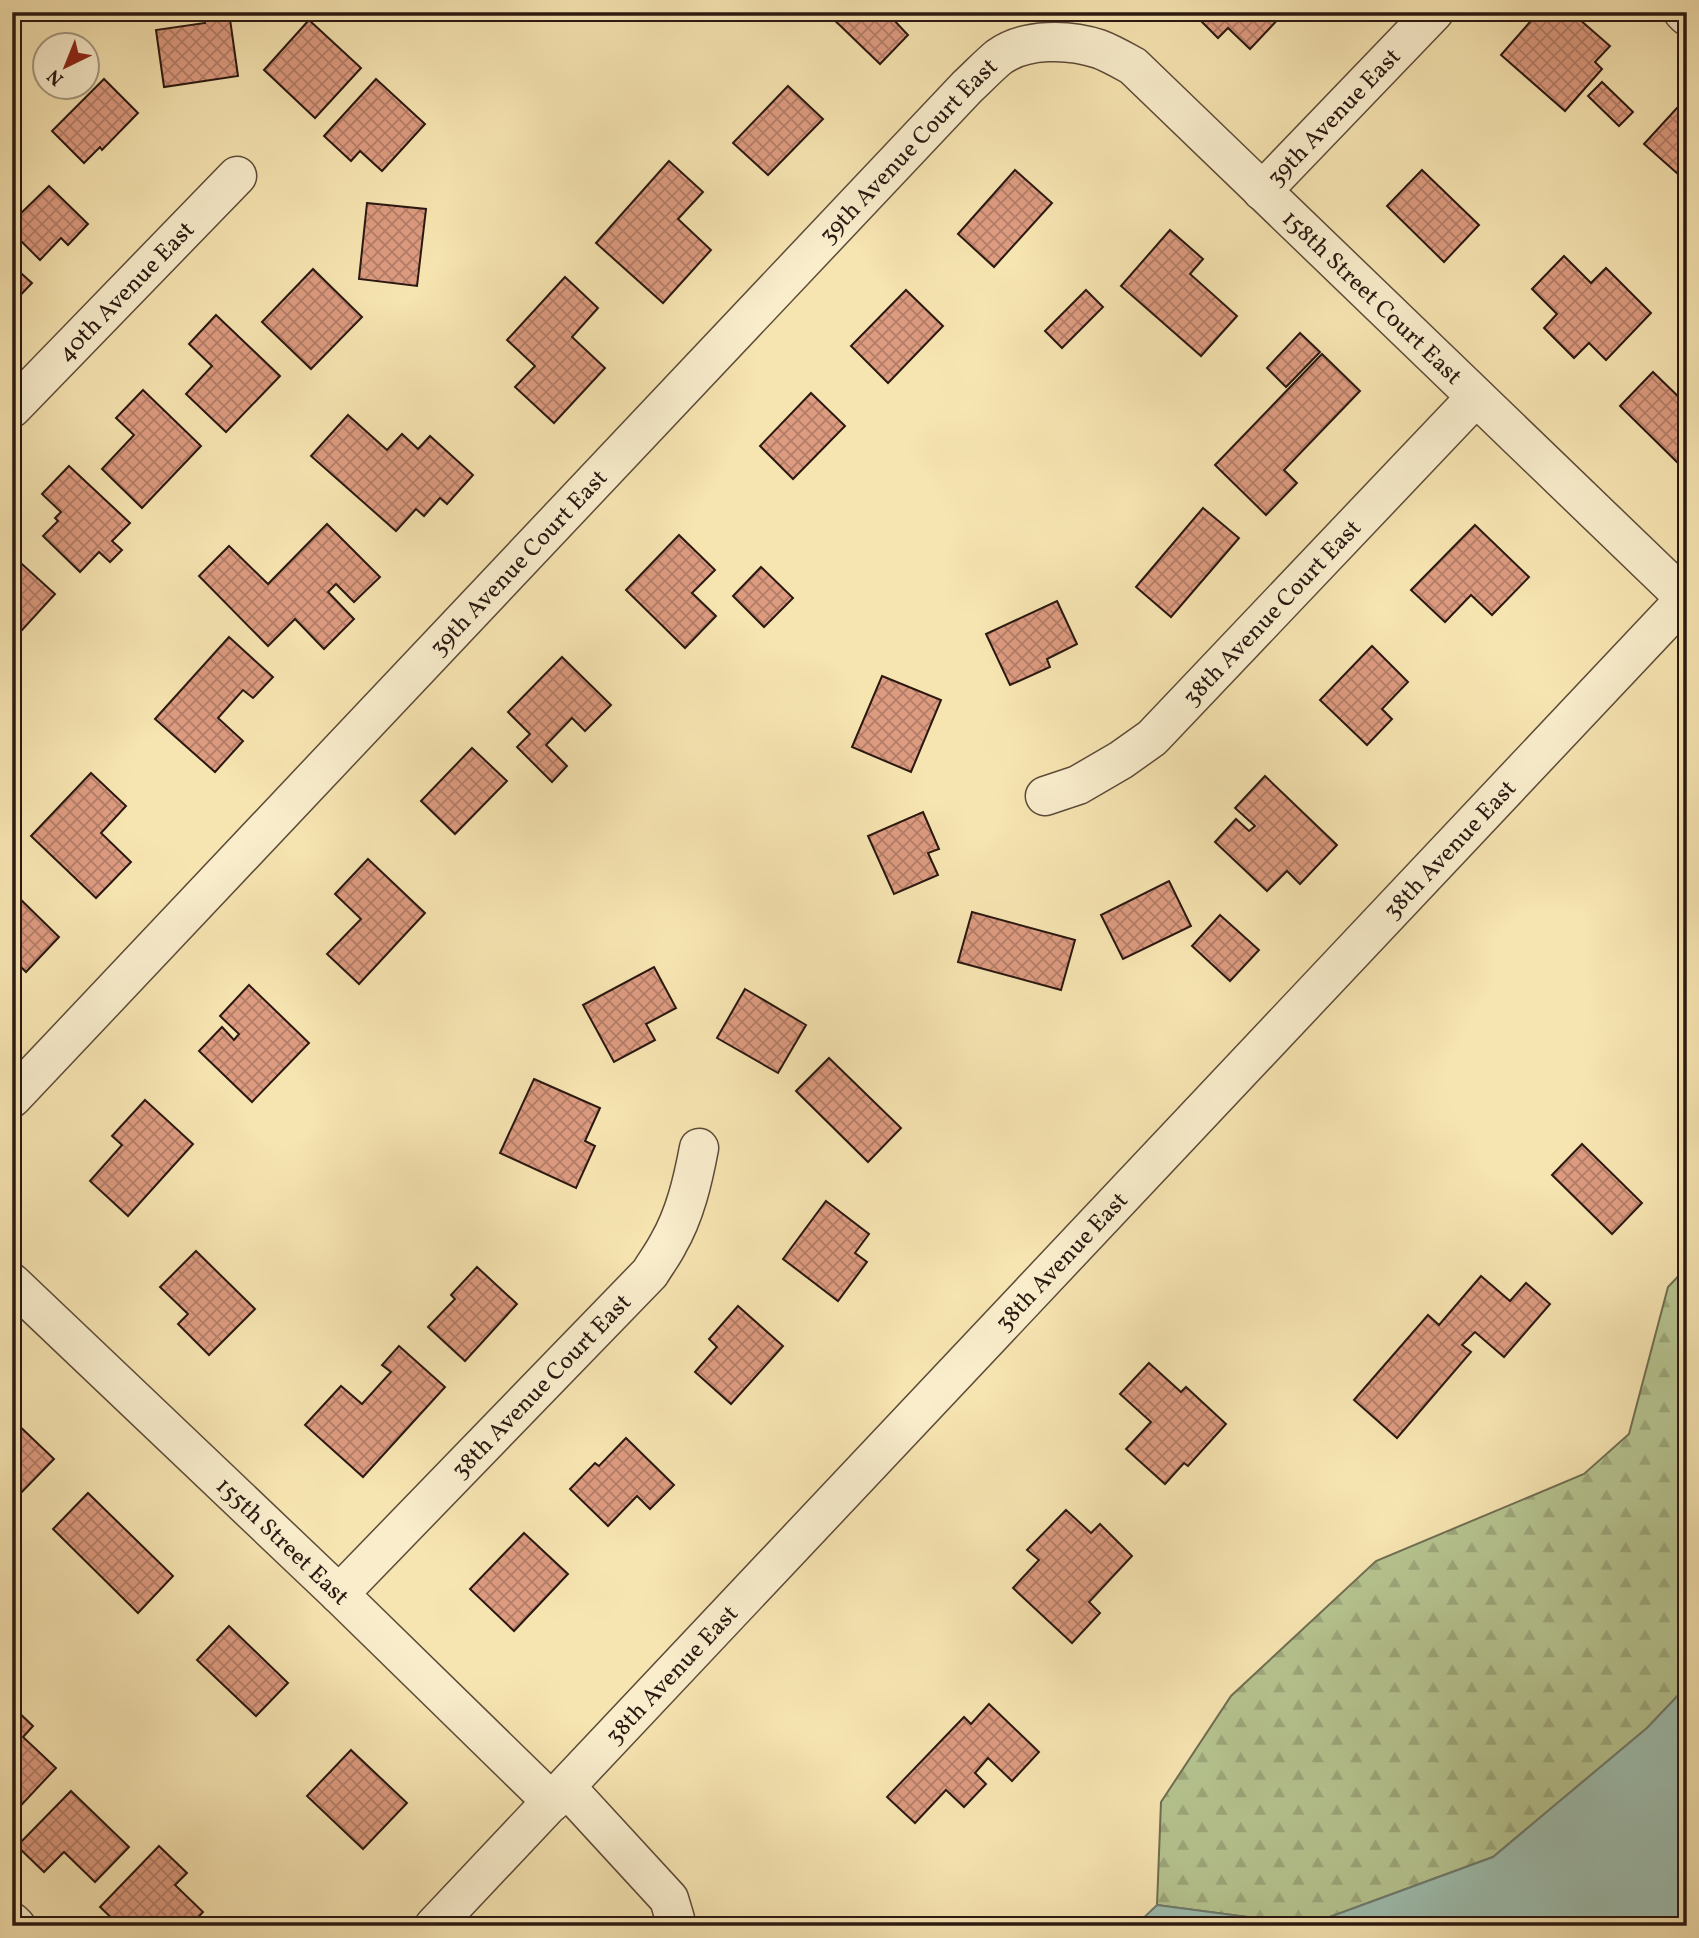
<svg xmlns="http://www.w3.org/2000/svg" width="1699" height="1938" viewBox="0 0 1699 1938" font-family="Vollkorn,serif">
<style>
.forest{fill:url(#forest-firs);stroke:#706e51;stroke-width:2}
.water{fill:#9dbeb0;stroke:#6f7c70;stroke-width:2}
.building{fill:url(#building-cross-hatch);stroke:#2a1811;stroke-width:2}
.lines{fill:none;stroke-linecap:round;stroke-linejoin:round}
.minor-casing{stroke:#5d4b39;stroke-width:41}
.minor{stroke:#f9edcc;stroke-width:38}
.labels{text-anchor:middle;stroke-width:5;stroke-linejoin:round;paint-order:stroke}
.street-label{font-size:24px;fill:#2a1811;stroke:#f9edcc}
</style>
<defs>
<pattern id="forest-firs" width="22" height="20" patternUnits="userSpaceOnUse" patternTransform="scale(1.75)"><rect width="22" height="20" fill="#b6c591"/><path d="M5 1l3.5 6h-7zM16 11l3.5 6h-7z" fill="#9da87c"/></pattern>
<pattern id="building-cross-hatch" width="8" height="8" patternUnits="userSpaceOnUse" patternTransform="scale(1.75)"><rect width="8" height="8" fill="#dd9b80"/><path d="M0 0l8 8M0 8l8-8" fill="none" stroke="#b37d67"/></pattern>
</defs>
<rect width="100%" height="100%" fill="#f6e4b1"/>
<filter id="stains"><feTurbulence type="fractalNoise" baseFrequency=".00286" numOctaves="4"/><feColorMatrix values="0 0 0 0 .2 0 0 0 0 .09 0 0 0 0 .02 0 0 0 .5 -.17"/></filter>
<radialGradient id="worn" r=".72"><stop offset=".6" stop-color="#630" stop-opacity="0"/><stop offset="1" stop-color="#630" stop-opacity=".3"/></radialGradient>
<path class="forest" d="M1687,1267v419l-40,42 -154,129 -185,68 -151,-20 4,-103 70,-106 145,-135 208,-87 45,-40 39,-147z"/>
<path class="water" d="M1687,1686v240h-552l22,-21 151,20 185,-68 154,-129z"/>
<g class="building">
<path d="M203,12h26l9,64 -74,11 -8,-57 49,-7z"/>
<path d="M826,12h68l-4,4 18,19 -28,29z"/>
<path d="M1192,12h90l2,1 -34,36 -22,-21 -10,10z"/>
<path d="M1546,12h25l39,34 -15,16 7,7 -37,42 -64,-56 36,-41 4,4z"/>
<path d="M309,20l52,48 -46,50 -51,-48z"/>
<path d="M104,79l34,34 -36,37 -2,-3 -16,16 -32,-32z"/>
<path d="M376,79l49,45 -43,47 -22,-20 -9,10 -27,-25z"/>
<path d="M1602,82l31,30 -14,14 -31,-30z"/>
<path d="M788,86l35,33 -55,56 -35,-32z"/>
<path d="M1687,97v85l-43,-38z"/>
<path d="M669,161l34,31 -25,27 33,31 -48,53 -67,-60z"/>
<path d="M1015,170l37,33 -58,64 -36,-33z"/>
<path d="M1422,170l57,55 -35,37 -57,-56z"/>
<path d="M49,186l39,38 -20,21 -7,-7 -21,22 -28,-28v-10z"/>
<path d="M367,203l59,6 -9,77 -58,-7z"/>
<path d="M1170,230l33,29 -13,15 47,42 -36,40 -80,-70z"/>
<path d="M1564,256l27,27 15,-15 45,45 -45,47 -17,-17 -15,15 -30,-30 13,-14 -25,-25z"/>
<path d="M12,265l20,18 -20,21z"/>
<path d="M313,269l49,48 -51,52 -49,-47z"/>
<path d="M565,277l33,31 -26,29 33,31 -51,55 -39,-36 20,-21 -28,-26z"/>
<path d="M906,290l37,36 -55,57 -37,-37z"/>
<path d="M1086,290l17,17 -41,41 -17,-17z"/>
<path d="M216,315l64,61 -54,56 -40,-38 26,-28 -23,-22z"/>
<path d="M1300,333l20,19 -34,35 -19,-19z"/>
<path d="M1322,354l38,37 -76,79 13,13 -31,32 -51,-50z"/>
<path d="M1653,372l34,33v51l-8,8 -59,-58z"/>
<path d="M143,390l58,56 -59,62 -40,-39 32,-34 -18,-17z"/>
<path d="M811,393l34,33 -52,53 -33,-33z"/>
<path d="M348,415l39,35 15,-16 16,15 12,-13 43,39 -26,29 -7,-6 -16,18 -8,-7 -20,22 -85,-75z"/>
<path d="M69,466l61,57 -18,18 10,9 -12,12 -11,-10 -19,20 -37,-36 15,-15 -3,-3 6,-6 -19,-18z"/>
<path d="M1203,508l36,30 -68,79 -35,-30z"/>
<path d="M327,524l53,53 -26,25 -18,-18 -8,8 26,27 -30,30 -29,-30 -27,27 -69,-70 30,-30 39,38z"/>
<path d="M1475,525l54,52 -37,38 -21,-20 -26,27 -34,-32z"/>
<path d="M679,535l36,35 -23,23 24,23 -31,32 -59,-58z"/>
<path d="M12,555l43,39 -43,47z"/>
<path d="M761,567l32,31 -29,29 -31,-31z"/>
<path d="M1057,601l20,43 -30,15 3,8 -40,18 -24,-51z"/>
<path d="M229,637l44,40 -20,21 -10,-8 -25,28 25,23 -28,31 -60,-53z"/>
<path d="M1372,646l36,36 -26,27 10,10 -25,26 -47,-45z"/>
<path d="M562,657l49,48 -26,26 -13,-13 -26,27 21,21 -15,16 -35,-35 13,-13 -22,-22z"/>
<path d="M882,676l59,24 -30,72 -59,-25z"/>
<path d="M472,748l35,33 -52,53 -34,-33z"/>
<path d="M91,773l35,33 -25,27 30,29 -35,36 -65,-62z"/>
<path d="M1265,776l72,69 -37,39 -13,-13 -20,20 -52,-49 21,-23 13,12 6,-5 -20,-18z"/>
<path d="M923,812l16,37 -11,4 10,22 -44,19 -26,-58z"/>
<path d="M368,859l57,54 -66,71 -32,-30 34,-35 -26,-25z"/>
<path d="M1169,881l22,45 -68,33 -22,-44z"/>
<path d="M12,891l47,46 -33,35 -14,-14z"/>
<path d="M972,912l103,28 -14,50 -103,-28z"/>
<path d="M1220,915l39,35 -29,31 -38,-35z"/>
<path d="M654,967l22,41 -30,16 9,16 -41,22 -31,-57z"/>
<path d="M249,985l60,58 -57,59 -53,-51 23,-24 12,13 5,-6 -19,-18z"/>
<path d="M745,989l61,36 -28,48 -61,-35z"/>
<path d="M829,1058l72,70 -33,34 -72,-71z"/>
<path d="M534,1079l66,29 -15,33 10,5 -19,42 -76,-35z"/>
<path d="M145,1100l48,44 -65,72 -38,-35 32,-36 -10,-9z"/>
<path d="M1582,1144l60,59 -30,31 -60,-59z"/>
<path d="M826,1201l43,33 -14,19 12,9 -29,39 -55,-42z"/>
<path d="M196,1251l59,58 -46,46 -31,-31 10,-10 -28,-27z"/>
<path d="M477,1267l40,37 -52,57 -37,-34 27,-28 -4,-4z"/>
<path d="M1481,1276l29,25 16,-18 24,21 -46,53 -29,-25 -13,13 9,7 -74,86 -43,-38 74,-85 11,10z"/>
<path d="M738,1306l45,40 -52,58 -36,-32 22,-25 -8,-8z"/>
<path d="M399,1346l46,41 -82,90 -58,-52 36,-39 21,18 29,-32 -9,-7z"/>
<path d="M1149,1363l32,29 5,-5 40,37 -38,42 -4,-3 -19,21 -39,-35 25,-27 -31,-28z"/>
<path d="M12,1419l42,40 -35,36 -7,-6z"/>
<path d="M626,1438l48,47 -24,24 -13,-13 -29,30 -38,-37 25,-26 4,3z"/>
<path d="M88,1493l85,83 -35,37 -85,-84z"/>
<path d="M1066,1510l25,23 9,-9 32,32 -43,46 11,11 -28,30 -59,-55 26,-28 -12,-10z"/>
<path d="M524,1533l44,41 -54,57 -44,-42z"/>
<path d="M229,1626l59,57 -32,33 -59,-56z"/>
<path d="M989,1704l50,48 -27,29 -24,-23 -13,15 11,11 -22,23 -18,-17 -31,33 -28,-26 77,-80 7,7z"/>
<path d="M12,1706l21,20 -10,11 33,31 -44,47z"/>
<path d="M351,1750l56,53 -44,46 -56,-53z"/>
<path d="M71,1791l58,56 -34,35 -31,-30 -20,20 -27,-26z"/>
<path d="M159,1846l28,27 -12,12 28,27 -13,14h-70l-20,-19z"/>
</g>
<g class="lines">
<defs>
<g id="minor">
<path d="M1683,12l4,4"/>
<path id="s1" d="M1262,191l172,-179"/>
<path id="s2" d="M12,408l225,-232"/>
<path id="s3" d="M1045,796l33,-11 43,-25 31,-22 324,-341"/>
<path id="s4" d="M12,1098l955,-1011c11,-10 21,-21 32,-30 26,-19 70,-18 100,-8 11,4 23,11 34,17l552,532"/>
<path id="s5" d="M12,1283l327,311 213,208"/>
<path id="s6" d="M339,1594l311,-321c6,-10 13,-19 18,-29 17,-29 25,-64 31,-96"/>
<path d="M566,1787l103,112 6,20 -2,7"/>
<path d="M12,1922l4,4"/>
<path id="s7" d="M434,1926l1253,-1329"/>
</g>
</defs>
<use href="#minor" class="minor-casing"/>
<use href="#minor" class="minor"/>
</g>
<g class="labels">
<g class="street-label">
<text dy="8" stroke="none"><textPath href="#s1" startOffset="103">39th Avenue East</textPath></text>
<text dy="8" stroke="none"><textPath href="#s4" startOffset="1304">39th Avenue Court East</textPath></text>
<text dy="8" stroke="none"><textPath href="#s2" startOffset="163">40th Avenue East</textPath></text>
<text dy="8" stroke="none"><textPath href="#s4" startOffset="1909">158th Street Court East</textPath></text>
<text dy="8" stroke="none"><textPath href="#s4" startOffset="737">39th Avenue Court East</textPath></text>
<text dy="8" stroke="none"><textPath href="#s3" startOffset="296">38th Avenue Court East</textPath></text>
<text dy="8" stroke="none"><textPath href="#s7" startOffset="1480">38th Avenue East</textPath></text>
<text dy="8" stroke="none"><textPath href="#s7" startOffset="914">38th Avenue East</textPath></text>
<text dy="8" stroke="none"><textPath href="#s6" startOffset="290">38th Avenue Court East</textPath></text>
<text dy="8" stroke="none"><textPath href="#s5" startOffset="374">155th Street East</textPath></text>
<text dy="8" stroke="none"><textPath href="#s7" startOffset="346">38th Avenue East</textPath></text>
</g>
</g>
<rect width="1699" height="1938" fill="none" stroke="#f6e4b1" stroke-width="42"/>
<rect x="14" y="14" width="1671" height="1910" fill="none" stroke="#2a1811" stroke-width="3.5"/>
<rect x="21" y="21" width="1657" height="1896" fill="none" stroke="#2a1811" stroke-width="2"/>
<g transform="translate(66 66) rotate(223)"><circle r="33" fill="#f9edcc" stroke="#a69881" stroke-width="2"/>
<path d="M0-5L12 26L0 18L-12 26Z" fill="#8f2418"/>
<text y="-10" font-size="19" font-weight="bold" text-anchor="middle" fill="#2a1811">N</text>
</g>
<rect width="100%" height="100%" filter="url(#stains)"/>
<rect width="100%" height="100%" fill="url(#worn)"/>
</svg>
